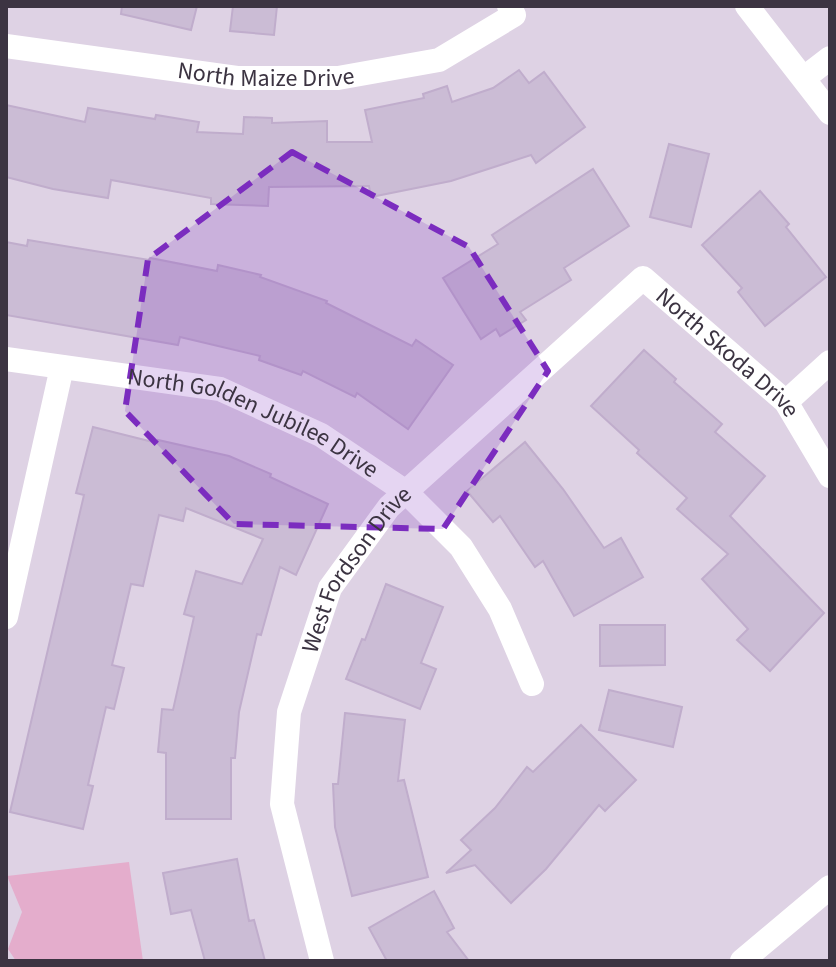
<svg xmlns="http://www.w3.org/2000/svg" width="836" height="967" viewBox="0 0 836 967" font-family="'Source Sans 3',sans-serif">
<style>
.residential{fill:#ded2e4}
.green{fill:#e4adcc}
.building{fill:#cbbcd5;stroke:#c0adcc;stroke-width:2}
.lines{fill:none;stroke-linecap:round;stroke-linejoin:round}
.minor{stroke:#fff;stroke-width:24}
.marked{fill:#7b2cbf;fill-opacity:0.2;stroke:#7b2cbf;stroke-width:6;stroke-dasharray:16 10;stroke-linejoin:round}
.labels{text-anchor:middle;stroke-width:6;stroke-linejoin:round;paint-order:stroke}
.street-label{font-size:24px;fill:#3c3442;stroke:#fff}
</style>
<rect width="100%" height="100%" fill="#ede3f1"/>
<rect class="residential" x="6" y="6" width="824" height="955"/>
<path class="green" d="M129,862l14,99h-127l-8,-12 14,-37 -15,-36z"/>
<g class="building">
<path d="M122,6h75l-6,24 -70,-16z"/>
<path d="M233,6h44l-3,29 -44,-4z"/>
<path d="M519,70l10,13 15,-11 41,55 -49,36 -5,-8 -80,26 -80,16 -2,-11 -100,1 -1,19 -57,-2v-6l-100,-18 -3,18 -55,-9 -47,-12v-72l79,17 3,-14 67,11 1,-4 43,7 -2,10 46,2 1,-17 28,1v5l55,-2v21h45l-7,-32 59,-12 -1,-4 24,-8 5,16 41,-14z"/>
<path d="M669,144l40,10 -18,73 -41,-10z"/>
<path d="M593,169l36,57 -65,42 7,12 -51,32 6,8 -26,16 -4,-7 -15,10 -38,-61 55,-34 -6,-9z"/>
<path d="M760,191l29,33 -3,3 40,50 -61,49 -27,-34 4,-4 -40,-43z"/>
<path d="M28,240l121,20 1,-2 67,13 1,-6 43,10 -1,2 67,24 -1,2 86,43 4,-6 37,25 -45,64 -51,-36 -2,4 -52,-26 -2,4 -42,-15 1,-4 -80,-19 -2,8 -172,-30v-73l21,4z"/>
<path d="M644,350l32,29 -2,3 48,42 -7,8 50,44 -35,40 94,97 -54,58 -33,-31 11,-11 -46,-50 26,-25 -51,-45 10,-11 -50,-45 2,-3 -48,-44z"/>
<path d="M93,427l64,16 1,-3 71,16 42,18 -1,3 58,27 -32,71 -16,-8 -19,68 -4,-1 -18,78 -4,46h-4v61h-65v-66l-8,-1 4,-43 11,1 21,-93 -10,-3 12,-43 46,13 21,-45 -77,-31 -3,13 -24,-6 -16,71 -12,-2 -19,81 12,3 -10,41 -8,-2 -18,78 5,1 -10,43 -73,-17 74,-317 -8,-2z"/>
<path d="M525,442l38,47 41,59 17,-10 22,39 -69,39 -31,-55 -8,6 -35,-51 -7,6 -26,-31z"/>
<path d="M386,584l57,23 -22,56 15,6 -16,40 -74,-30 16,-40 3,1z"/>
<path d="M600,625h65v40l-65,1z"/>
<path d="M609,690l73,17 -9,40 -74,-17z"/>
<path d="M345,713l60,7 -7,61 6,-1 24,97 -76,19 -17,-69 -2,-43h5z"/>
<path d="M581,725l55,55 -31,31 -6,-6 -53,64 -35,34 -36,-38 -29,8 25,-23 -10,-10 34,-32 32,-41 6,5z"/>
<path d="M237,859l12,62 5,-1 11,41h-60l-14,-51 -20,4 -8,-41z"/>
<path d="M434,891l20,37 -7,4 22,29h-82l-18,-33z"/>
</g>
<g class="lines">
<g class="minor">
<path d="M747,6l83,107"/>
<path id="s1" d="M6,46l231,32h101l101,-18 75,-45 -5,-9"/>
<path d="M804,78l26,-20"/>
<path id="s2" d="M6,359l214,30 101,46 85,57 55,55 39,62 32,75"/>
<path d="M786,402l44,-40"/>
<path d="M6,617l56,-250"/>
<path id="s3" d="M322,961l-40,-157 7,-92 41,-124 59,-81 254,-229 143,124 44,74"/>
<path d="M742,961l88,-74"/>
</g>
</g>
<path class="marked" d="M292,152l177,95 79,124 -105,158 -209,-5 -109,-113 23,-152z"/>
<g class="labels">
<g class="street-label">
<text dy="8" stroke="none"><textPath href="#s1" startOffset="262">North Maize Drive</textPath></text>
<text dy="8" stroke="none"><textPath href="#s3" startOffset="940">North Skoda Drive</textPath></text>
<text dy="8" stroke="none"><textPath href="#s2" startOffset="258">North Golden Jubilee Drive</textPath></text>
<text dy="8" stroke="none"><textPath href="#s3" startOffset="414">West Fordson Drive</textPath></text>
</g>
</g>
<rect width="836" height="967" fill="none" stroke="#3c3442" stroke-width="16"/>
</svg>
